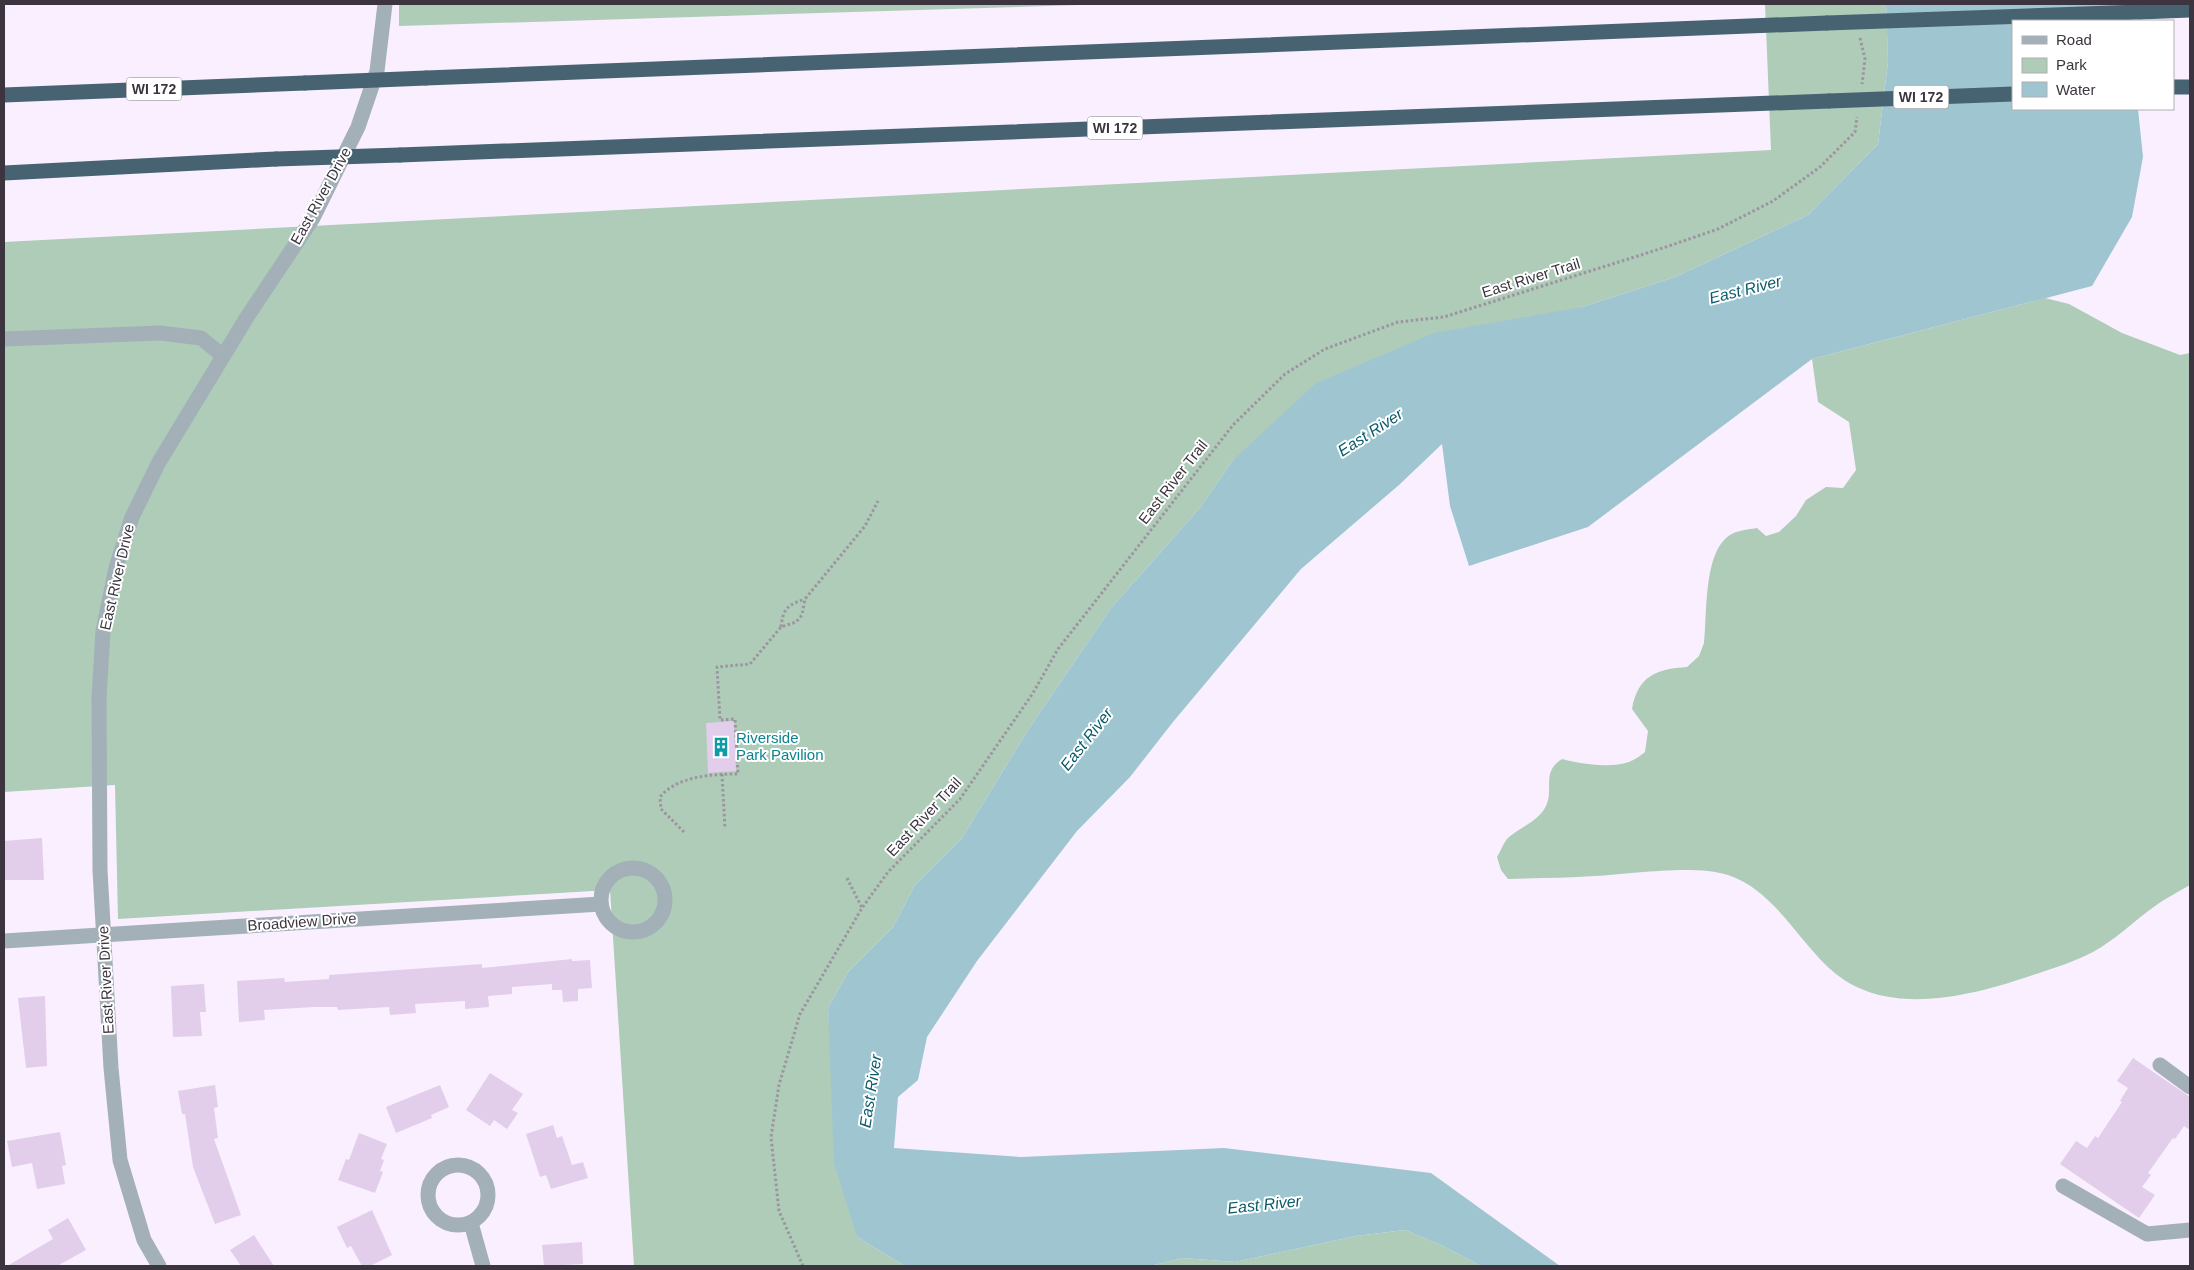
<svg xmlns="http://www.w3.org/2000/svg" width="2194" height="1270" viewBox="0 0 2194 1270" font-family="Arial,sans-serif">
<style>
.green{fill:#aeccb8}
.water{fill:#9fc6d0}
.building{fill:#e2ceeb}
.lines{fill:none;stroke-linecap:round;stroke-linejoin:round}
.path{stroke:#9d94a1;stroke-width:3;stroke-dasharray:2.5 2.5;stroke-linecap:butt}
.minor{stroke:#a3b0b7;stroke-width:15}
.highway{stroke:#476371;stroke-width:15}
.highway-bridge{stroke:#476371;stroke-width:15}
.labels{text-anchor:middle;stroke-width:4;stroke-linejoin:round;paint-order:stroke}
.shield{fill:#fff;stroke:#767279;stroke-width:1}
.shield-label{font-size:14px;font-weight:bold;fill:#3c353f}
.street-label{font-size:15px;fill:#3c353f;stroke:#fff}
.culture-label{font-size:15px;fill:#0d838f;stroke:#fff;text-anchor:start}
.water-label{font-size:16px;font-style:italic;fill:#095b6b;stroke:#fff}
</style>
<rect width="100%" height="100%" fill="#faefff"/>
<g class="green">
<path d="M399,4h713l-713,22z"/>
<path d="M1765,4h121l2,58 -10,82 -70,71 -133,62 -93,30 -349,153 -34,49 -88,99 -83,122 -66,108 -47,47 -22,42 -45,45 -20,36 4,61 25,168 48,29h-271l-24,-376 -492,29 -3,-134 -111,7v-550l1767,-92z"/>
<path d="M2045,298l24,6 53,29 58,22 10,-2v532c-12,7 -24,13 -35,21 -21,15 -40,34 -62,46 -19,10 -39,16 -60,23 -59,20 -142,43 -197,-1 -37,-30 -60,-83 -108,-99 -34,-11 -97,-1 -133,1 -29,2 -58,2 -87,3l-7,-9 -4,-13c4,-6 7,-16 12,-20 11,-9 26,-15 34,-26 14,-19 -4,-38 19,-52 18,5 52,10 69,2 5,-2 10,-6 14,-9l3,-21 -16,-22c6,-33 24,-40 55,-42l12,-11 5,-13c3,-28 0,-84 21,-104 9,-9 21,-9 32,-11l9,8 13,-4 17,-16 10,-16 20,-13 17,1 13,-18 -7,-48 -31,-20 -6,-43z"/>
<path d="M1405,1230l38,16 38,20h-331l33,-8 52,4 121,-26z"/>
</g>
<path class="water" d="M1886,4h245l1,17h-119v88h125l5,48 -11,60 -40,69 -280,73 -224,168 -119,39 -19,-60 -8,-62 -43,41 -98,84 -128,153 -43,55 -53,54 -100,130 -50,76 -9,43 -20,17 -4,51 127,9 203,-9 207,25 129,93h-79l-38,-20 -38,-16 -49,6 -121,26 -52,-4 -33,8h-245l-48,-29 -23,-74 -6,-155 20,-36 45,-45 22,-42 47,-47 66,-108 83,-122 88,-99 34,-49 83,-77 118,-50 148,-26 93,-30 133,-62 70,-71 10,-82z"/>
<g class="building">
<path d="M734,721l2,50 -28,2 -2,-50z"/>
<path d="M42,838l2,42h-40v-39z"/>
<path d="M572,959v2l18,-1 2,28 -14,1v12l-15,1 -1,-12h-10v-6l-40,3v7l-24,2 1,11 -24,2v-8l-50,3 1,9 -26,2 -1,-8 -51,3 -1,-3h-23l-50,3 1,10 -26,2 -2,-41 47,-3 1,4 44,-3v-4l153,-11v4z"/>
<path d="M204,984l2,28h-6l2,24 -29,1 -2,-51z"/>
<path d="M45,996l2,70 -21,2 -8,-70z"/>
<path d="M2133,1058l57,39v33l-6,-4 -9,13 -2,-1 -25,35 3,2 -9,12 13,8 -16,23 -79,-54 16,-23 11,7 8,-12 3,2 24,-36 -2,-1 8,-13 -11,-7z"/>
<path d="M490,1073l33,21 -11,16 6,3 -11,16 -13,-9 -4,6 -24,-16z"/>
<path d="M215,1085l3,22 -4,1 4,30 -4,1 27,76 -26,9 -22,-57 -8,-53h-3l-4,-23z"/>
<path d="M440,1085l9,22 -18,8 1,3 -36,15 -10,-26z"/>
<path d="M553,1125l4,13 5,-2 10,29 11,-3 5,16 -37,11 -5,-14 -6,2 -14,-43z"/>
<path d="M60,1132l6,33 -4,1 3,18 -28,5 -5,-26 -20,4 -5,-26z"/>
<path d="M359,1133l28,11 -6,15 3,1 -4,11 3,1 -8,21 -37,-13 8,-21 3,1z"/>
<path d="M372,1210l20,45 -22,11h-8l-11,-20 -4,2 -10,-21z"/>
<path d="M68,1218l18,32 -29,16h-50l46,-27 -5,-9z"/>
<path d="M254,1235l20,31h-33l-11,-16z"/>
<path d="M582,1242l1,22 -39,2 -2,-21z"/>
</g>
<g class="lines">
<g class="path">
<path d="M1860,38l5,21 -3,25"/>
<path d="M781,627c2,-18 6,-22 24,-28"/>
<path d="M722,774l3,55"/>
<path d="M684,832l-23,-23 -1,-12c17,-21 53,-23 78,-23l-3,-55 -15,1 -3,-53 33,-3 31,-37 15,-5 6,-7 3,-16 60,-73 13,-25"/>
<path d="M847,878l15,30"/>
<path d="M803,1266l-24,-55 -8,-74 8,-52 21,-71 62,-106 26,-36 72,-73 73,-106 25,-44 175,-224 52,-51 40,-25 73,-27 46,-5 219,-69 55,-19 55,-28 47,-34 35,-35 2,-15"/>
</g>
<g class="minor">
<path d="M4,339l156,-6 41,5 22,18"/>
<circle cx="633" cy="900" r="32"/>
<path d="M4,941l597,-37"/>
<path d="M2160,1065l30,22"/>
<circle cx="458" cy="1195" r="30"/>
<path d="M2063,1186l84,48 43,-4"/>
<path d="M471,1223l12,43"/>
<path d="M159,1266l-15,-26 -24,-80 -9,-92 -11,-198 -1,-172 4,-67 13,-63 16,-51 27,-55 88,-145 66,-99 45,-91 19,-56 8,-67"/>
</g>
<g class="highway">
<path d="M2140,12l50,-2"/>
<path d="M426,78l1401,-55"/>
<path d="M2173,87h17"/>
<path d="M4,95l301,-12"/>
<path d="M400,155l1429,-54"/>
<path d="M4,173l272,-14"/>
</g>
<g class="highway-bridge">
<path d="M1827,23l313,-11"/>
<path d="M305,83l121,-5"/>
<path d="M1829,101l184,-7"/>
<path d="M276,159l124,-4"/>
</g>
</g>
<defs>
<symbol id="building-bare" viewBox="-9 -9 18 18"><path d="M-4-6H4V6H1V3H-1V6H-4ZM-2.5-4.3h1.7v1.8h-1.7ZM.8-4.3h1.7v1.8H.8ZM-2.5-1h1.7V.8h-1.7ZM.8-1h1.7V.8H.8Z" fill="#0f9aa8" stroke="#fff" stroke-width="2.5" paint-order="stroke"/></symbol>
</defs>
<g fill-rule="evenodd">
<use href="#building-bare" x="707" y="733" width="28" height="28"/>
</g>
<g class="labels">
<g class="shield">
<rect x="126.5" y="77.5" width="55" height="23" rx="4"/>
<rect x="1893.5" y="85.5" width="55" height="23" rx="4"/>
<rect x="1087.5" y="116.5" width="55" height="23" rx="4"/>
</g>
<g class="shield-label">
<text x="154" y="94">WI 172</text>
<text x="1921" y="102">WI 172</text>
<text x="1115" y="133">WI 172</text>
</g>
<g class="street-label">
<text transform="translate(321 196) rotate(-61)" y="5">East River Drive</text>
<text transform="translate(1531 278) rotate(-17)" y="5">East River Trail</text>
<text transform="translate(1173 482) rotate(-52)" y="5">East River Trail</text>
<text transform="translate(117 577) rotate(-77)" y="5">East River Drive</text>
<text transform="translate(924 817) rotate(-47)" y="5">East River Trail</text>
<text transform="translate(302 922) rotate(-4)" y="5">Broadview Drive</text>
<text transform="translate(106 980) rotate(-93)" y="5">East River Drive</text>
</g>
<g class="culture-label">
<text x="736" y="743">Riverside<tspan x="736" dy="17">Park Pavilion</tspan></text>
</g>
<g class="water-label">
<text transform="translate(1745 289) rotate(-14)" y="6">East River</text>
<text transform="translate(1370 432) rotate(-33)" y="6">East River</text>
<text transform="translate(1086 739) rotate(-52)" y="6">East River</text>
<text transform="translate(870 1091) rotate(-81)" y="6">East River</text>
<text transform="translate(1264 1204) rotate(-6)" y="6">East River</text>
</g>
</g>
<rect width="2194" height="1270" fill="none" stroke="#3c353f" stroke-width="10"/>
<rect x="2012" y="20" width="162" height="90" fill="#ffffff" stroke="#b1aeb2"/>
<rect x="2022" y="36" width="25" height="8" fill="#a3b0b7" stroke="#b1aeb2"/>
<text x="2056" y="45" font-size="15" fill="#3c353f">Road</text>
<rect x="2022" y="58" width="25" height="15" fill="#aeccb8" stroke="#b1aeb2"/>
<text x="2056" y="70" font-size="15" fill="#3c353f">Park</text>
<rect x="2022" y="82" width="25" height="15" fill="#9fc6d0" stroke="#b1aeb2"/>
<text x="2056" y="95" font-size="15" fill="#3c353f">Water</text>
</svg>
